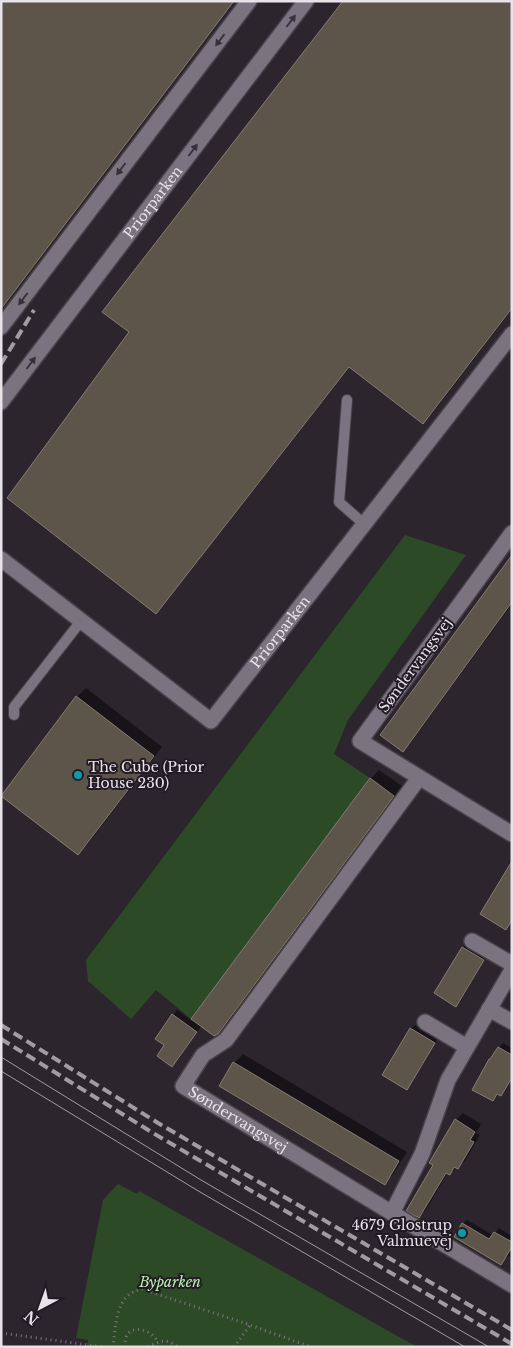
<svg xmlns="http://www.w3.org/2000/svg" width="513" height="1348" viewBox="0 0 513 1348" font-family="'Libre Baskerville',serif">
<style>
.green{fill:#2d4a27}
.shadow{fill:#0007}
.building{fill:#5d544a;stroke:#867d72}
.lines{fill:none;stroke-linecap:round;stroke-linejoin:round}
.lane-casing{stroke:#474149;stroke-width:12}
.street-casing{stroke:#474149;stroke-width:18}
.path{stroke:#7d777e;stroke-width:3;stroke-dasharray:1 4;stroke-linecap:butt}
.lane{stroke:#7b737f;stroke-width:10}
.street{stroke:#7b737f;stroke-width:15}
.tram{stroke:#a19ba2;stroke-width:1}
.rail{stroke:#a19ba2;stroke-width:4;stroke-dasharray:10 5;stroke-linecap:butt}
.oneway{fill:#38313c}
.culture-dot{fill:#0f9aa8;stroke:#221b25;stroke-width:2}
.labels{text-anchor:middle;stroke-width:4;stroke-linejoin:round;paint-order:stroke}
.street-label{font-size:14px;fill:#e8e3e9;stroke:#221b25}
.poi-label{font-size:14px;fill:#e8e3e9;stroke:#221b25;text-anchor:start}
.park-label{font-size:14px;font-style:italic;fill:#bbf2af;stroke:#221b25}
</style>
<rect width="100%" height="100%" fill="#2c252e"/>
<g class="green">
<path d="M405,535l61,20 -118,165 -14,34 36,24 -179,241 -35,-29 -25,29 -43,-38 -2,-21z"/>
<path d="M118,1184l19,10 2,-3 278,156h-330l1,-7 -12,-2 27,-138z"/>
</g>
<g class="shadow">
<path d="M1,1h233l-233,309z"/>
<path d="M512,1v308l-80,105 -9,9 -73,-56 -186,237 -9,8 -24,-281z"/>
<path d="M512,557v47l-101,138 -8,8z"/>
<path d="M86,688l76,59 -75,98 -9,8 -76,-58 75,-98z"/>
<path d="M379,770l23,16 -175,237 -9,10 -16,-8 -25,36 -11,-16 7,-30 4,-5 15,11 179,-243z"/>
<path d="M467,943l20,12 -26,46 -5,4 7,-57z"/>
<path d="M415,1025l23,13 -27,46 -5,4 5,-59z"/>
<path d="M503,1043l9,5v31l-6,11 -5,4 -2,-1 -6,7 1,-45z"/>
<path d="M243,1054l164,98 -14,22 -8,9 -151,-120z"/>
<path d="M463,1113l18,11 -5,9 4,2 -15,26 -15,12 -2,-1 -22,38 -7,7 16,-52 21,-45z"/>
<path d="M467,1220l26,15 6,-7 13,8v22l-4,-2 -7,7 -38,-39z"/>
</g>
<g class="building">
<path d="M1,1h233l-233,308z"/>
<path d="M343,1h169v307l-89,116 -74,-57 -193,247 -149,-116 122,-166 -27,-20z"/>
<path d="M512,555v47l-109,150 -23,-17z"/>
<path d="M76,696l78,60 -76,99 -77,-59z"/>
<path d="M370,778l24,18 -176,238 -4,2 -23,-17z"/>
<path d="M512,861v59l-6,10 -26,-16z"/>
<path d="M462,947l22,13 -28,47 -22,-14z"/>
<path d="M172,1014l25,18 -25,35 -15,-11 7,-11 -9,-6z"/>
<path d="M410,1028l25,15 -28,47 -25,-15z"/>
<path d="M498,1047l14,8v23l-11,18 -4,-2 -4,7 -21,-11 17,-31h1z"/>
<path d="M233,1062l166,99 -14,24 -166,-99z"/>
<path d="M455,1119l20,13 -5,8 4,2 -16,27 -4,-2 -4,8 -4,-2 -27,45 -13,-7 27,-46 -4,-2z"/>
<path d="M462,1223l27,16 5,-7 18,10v5l-11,18 -47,-28z"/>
</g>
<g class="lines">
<defs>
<g id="lane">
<path d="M347,400l-8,102 25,22"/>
<path d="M14,715v-8l67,-86"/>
</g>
<g id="street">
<path d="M1,327l248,-326"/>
<path id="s1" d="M1,402l305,-401"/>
<path d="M512,533l-152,208 152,93"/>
<path id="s2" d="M1,559l210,162 301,-387"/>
<path id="s3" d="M419,778l-193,262 -23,15 -20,31 209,127 30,-59 26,-74 64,-110"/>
<path d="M472,941l40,23"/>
<path d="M489,1009l23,13"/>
<path d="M425,1022l42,25"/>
<path d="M392,1213l120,72"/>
</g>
</defs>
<use href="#lane" class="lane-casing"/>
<use href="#street" class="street-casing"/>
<g class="path">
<path d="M1,1333l102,14"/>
<path d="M113,1347c3,-22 2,-53 29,-58l108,36 61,22"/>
<path d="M125,1347c-2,-24 24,-21 33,-5"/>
<path d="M148,1347c10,-5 19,-10 29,0"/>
<path d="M234,1347l16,-22"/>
</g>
<use href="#lane" class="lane"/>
<use href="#street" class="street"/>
<g class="tram">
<path d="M1,1057l200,123 288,167"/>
<path d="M1,1071l194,118 270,158"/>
</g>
<g class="rail">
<path d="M1,364l33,-54"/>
<path d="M1,1025l157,98 354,207"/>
<path d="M1,1039l152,94 359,211"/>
</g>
</g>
<defs><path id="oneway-solid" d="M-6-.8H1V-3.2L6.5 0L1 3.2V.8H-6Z" transform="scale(1.25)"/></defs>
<g class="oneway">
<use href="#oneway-solid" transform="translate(291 21) rotate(-53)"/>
<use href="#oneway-solid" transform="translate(220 40) rotate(127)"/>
<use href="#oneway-solid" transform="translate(193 150) rotate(-53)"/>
<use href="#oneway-solid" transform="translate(121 169) rotate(127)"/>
<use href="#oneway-solid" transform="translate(23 299) rotate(127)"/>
<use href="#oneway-solid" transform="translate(31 363) rotate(-53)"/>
</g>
<g class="culture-dot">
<circle cx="78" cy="775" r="5"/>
<circle cx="462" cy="1233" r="5"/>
</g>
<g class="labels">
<g class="street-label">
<text dy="5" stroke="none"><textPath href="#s1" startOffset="251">Priorparken</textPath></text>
<text dy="5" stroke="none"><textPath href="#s2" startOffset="378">Priorparken</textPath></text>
<text transform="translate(415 665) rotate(-54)" y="5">Søndervangsvej</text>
<text dy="5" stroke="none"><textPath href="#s3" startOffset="454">Søndervangsvej</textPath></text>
</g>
<g class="poi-label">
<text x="88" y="772">The Cube (Prior<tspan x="88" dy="16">House 230)</tspan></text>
<text x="452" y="1230" text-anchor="end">4679 Glostrup<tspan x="452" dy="16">Valmuevej</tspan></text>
</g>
<g class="park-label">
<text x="170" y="1287">Byparken</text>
</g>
</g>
<rect width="513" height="1348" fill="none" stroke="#e8e3e9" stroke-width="5"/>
<g transform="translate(40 1308) rotate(221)" stroke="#221b25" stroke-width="4" paint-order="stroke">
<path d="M0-4L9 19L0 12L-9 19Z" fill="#e8e3e9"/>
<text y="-8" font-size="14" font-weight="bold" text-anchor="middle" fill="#e8e3e9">N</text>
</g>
</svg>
